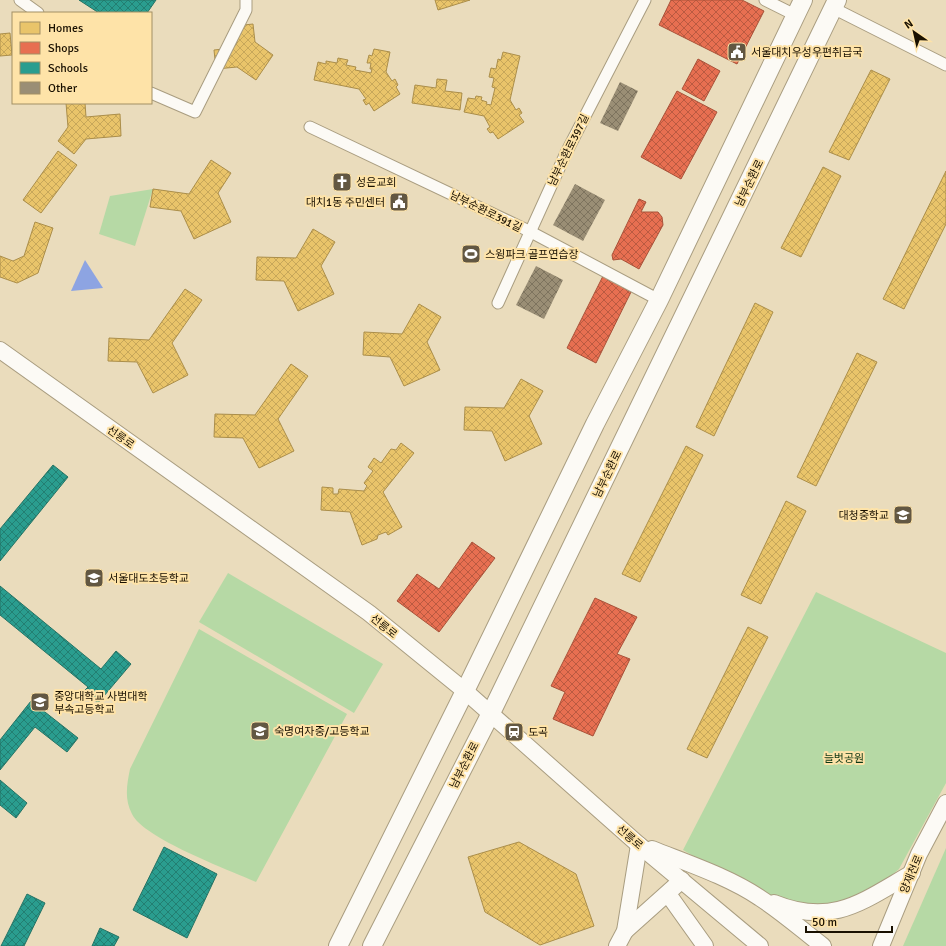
<svg xmlns="http://www.w3.org/2000/svg" width="946" height="946" viewBox="0 0 946 946" font-family="Signika,'Noto Sans KR',sans-serif">
<style>
.green{fill:#b6d9a5}
.water{fill:#8da4e2}
.homes{fill:url(#homes-cross-hatch);stroke:#ab8e4a}
.shops{fill:url(#shops-cross-hatch);stroke:#a95239}
.schools{fill:url(#schools-cross-hatch);stroke:#257364}
.building{fill:url(#building-cross-hatch)}
.lines{fill:none;stroke-linecap:round;stroke-linejoin:round}
.street-casing{stroke:#a99d80;stroke-width:13}
.secondary-casing{stroke:#a99d80;stroke-width:18}
.primary-casing{stroke:#a99d80;stroke-width:20}
.street{stroke:#fcfaf5;stroke-width:11}
.secondary{stroke:#fcfaf5;stroke-width:16}
.primary{stroke:#fcfaf5;stroke-width:18}
.labels{text-anchor:middle;stroke-width:4;stroke-linejoin:round;paint-order:stroke}
.poi-label{font-size:11px;fill:#191000;stroke:#fee3a8;text-anchor:start}
.street-label{font-size:11px;fill:#191000;stroke:#fee3a8}
.park-label{font-size:11px;fill:#0c3613;stroke:#fee3a8}
</style>
<defs>
<pattern id="homes-cross-hatch" width="8" height="8" patternUnits="userSpaceOnUse"><rect width="8" height="8" fill="#e9c46a"/><path d="M0 0l8 8M0 8l8-8" fill="none" stroke="#c7a75a"/></pattern>
<pattern id="shops-cross-hatch" width="8" height="8" patternUnits="userSpaceOnUse"><rect width="8" height="8" fill="#e76f51"/><path d="M0 0l8 8M0 8l8-8" fill="none" stroke="#ba5a41"/></pattern>
<pattern id="schools-cross-hatch" width="8" height="8" patternUnits="userSpaceOnUse"><rect width="8" height="8" fill="#2a9d8f"/><path d="M0 0l8 8M0 8l8-8" fill="none" stroke="#237f72"/></pattern>
<pattern id="building-cross-hatch" width="8" height="8" patternUnits="userSpaceOnUse"><rect width="8" height="8" fill="#9a8e75"/><path d="M0 0l8 8M0 8l8-8" fill="none" stroke="#7d735e"/></pattern>
</defs>
<rect width="100%" height="100%" fill="#eadcbc"/>
<g class="green">
<path d="M153,189l-18,57 -36,-12 11,-38z"/>
<path d="M228,573l155,91 -29,49 -155,-91z"/>
<path d="M816,592l130,61v130l-47,86 -26,23 -34,19 -52,-1 -104,-60z"/>
<path d="M199,629l148,85 -91,168c-27,-12 -113,-44 -124,-68 -8,-15 -5,-30 -2,-45z"/>
<path d="M946,848v98h-43z"/>
</g>
<path class="water" d="M85,260l18,28 -32,3z"/>
<g class="homes">
<path d="M435,0h35l-32,10z"/>
<path d="M253,24l2,18 18,13 -17,25 -19,-13 -21,2 -2,-19 19,-2 4,-5 -2,-17z"/>
<path d="M10,33l2,22 -12,1v-22z"/>
<path d="M374,49l16,3 -4,20 6,9 3,-2 3,6 -2,2 4,7 -26,17 -5,-8 -3,2 -3,-5 3,-1 -7,-10 -45,-9 4,-18 8,2v-3l11,2 1,-5 10,2 -2,5 10,2 -1,3 16,3 1,-4h-2l1,-6h-4l2,-8 3,1z"/>
<path d="M503,52l17,4 -10,44 6,10 3,-2 3,5 -3,2 5,7 -26,17 -5,-7 -3,1 -3,-4 3,-2 -6,-11 -20,-4 4,-14 7,1 1,-3 6,1 -1,3 6,2 -1,2 5,1 4,-17 -3,-1 2,-9 -5,-1 2,-9 5,1 2,-10 3,1z"/>
<path d="M871,70l19,9 -41,81 -20,-8z"/>
<path d="M437,79l10,1 -2,11 17,2 -2,17 -48,-7 3,-18 21,3z"/>
<path d="M66,103h19l1,14 34,-3 1,22 -35,3 -12,15 -16,-13 10,-14z"/>
<path d="M58,151l19,14 -36,48 -18,-13z"/>
<path d="M211,160l20,13 -13,20 13,29 -37,17 -13,-28 -31,-4 3,-18 36,5z"/>
<path d="M823,167l18,9 -40,81 -20,-9z"/>
<path d="M946,171v53l-42,85 -21,-10z"/>
<path d="M35,222l18,6 -15,45 -21,10 -17,-6v-21l13,5 11,-5z"/>
<path d="M313,229l22,13 -14,24 13,28 -36,17 -14,-30 -28,-1 1,-23 39,1z"/>
<path d="M185,289l17,11 -30,43 16,32 -35,18 -16,-31 -29,-1 1,-23 40,2z"/>
<path d="M755,303l18,9 -59,124 -18,-9z"/>
<path d="M419,304l22,13 -14,25 13,28 -36,16 -14,-29 -27,-2 1,-23 38,2z"/>
<path d="M857,353l20,9 -61,124 -19,-9z"/>
<path d="M291,364l17,12 -30,43 16,32 -35,17 -16,-30 -29,-1 1,-23 40,1z"/>
<path d="M521,379l22,12 -14,25 13,28 -37,17 -13,-30 -28,-1 1,-23 39,1z"/>
<path d="M401,443l13,10 -31,39 19,35 -14,8 -2,-3 -8,3 -1,4 -15,6 -12,-33 -29,-2 1,-23 11,1v6h5l1,-5 25,2 3,-5 -3,-3 9,-12 -5,-4 6,-9 7,5 10,-14 5,1z"/>
<path d="M686,446l17,9 -63,127 -18,-8z"/>
<path d="M786,501l20,10 -45,93 -20,-9z"/>
<path d="M748,627l20,10 -61,121 -20,-9z"/>
<path d="M519,842l57,32 18,52 -54,19 -55,-33 -17,-55z"/>
</g>
<g class="shops">
<path d="M671,0h71l22,11 -27,53 -78,-39z"/>
<path d="M698,59l22,12 -16,30 -22,-12z"/>
<path d="M677,91l40,21 -36,67 -40,-22z"/>
<path d="M639,199l7,3 -5,10h17l4,5 1,8 -24,44 -18,-10 -8,1 -1,-5z"/>
<path d="M603,276l29,14 -36,73 -29,-15z"/>
<path d="M472,542l23,16 -56,74 -42,-31 20,-27 22,15z"/>
<path d="M595,598l42,19 -20,37 13,5 -37,77 -40,-17 12,-27 -14,-6z"/>
</g>
<g class="schools">
<path d="M79,0h77l-9,13h-48z"/>
<path d="M53,465l15,12 -68,84v-32z"/>
<path d="M0,586l101,83 15,-18 15,13 -33,39 -14,-12 4,-4 -88,-72z"/>
<path d="M31,701l47,37 -11,14 -32,-25 -35,43v-30z"/>
<path d="M0,780l27,23 -11,15 -16,-13z"/>
<path d="M164,847l53,27 -30,64 -54,-28z"/>
<path d="M27,894l18,9 -21,43h-23z"/>
<path d="M100,928l19,9 -5,9h-22z"/>
</g>
<g class="building">
<path d="M620,82l18,9 -20,40 -18,-8z"/>
<path d="M575,184l30,16 -22,41 -30,-16z"/>
<path d="M536,266l27,14 -19,39 -28,-14z"/>
</g>
<g class="lines">
<defs>
<g id="street">
<path d="M20,0l18,13"/>
<path d="M765,0l30,15"/>
<path d="M833,8l113,57"/>
<path d="M151,93l44,19 51,-102v-10"/>
<path d="M310,127l219,104 130,69"/>
<path d="M498,303l68,-150 79,-153"/>
</g>
<g id="secondary">
<path d="M0,350l369,263 96,78 174,154 121,101"/>
<path d="M652,849c35,14 77,28 108,49 22,14 42,32 63,48"/>
<path d="M668,894l37,52"/>
<path d="M774,903c59,24 89,-2 138,-30"/>
<path d="M625,931l57,-51"/>
<path d="M617,946l8,-15 14,-86"/>
<path d="M881,946l38,-92 27,-51"/>
</g>
<g id="primary">
<path d="M338,946l127,-255 130,-267 64,-124 144,-300"/>
<path d="M372,946l119,-233 346,-713"/>
</g>
</defs>
<use href="#street" class="street-casing"/>
<use href="#secondary" class="secondary-casing"/>
<use href="#primary" class="primary-casing"/>
<use href="#street" class="street"/>
<use href="#secondary" class="secondary"/>
<use href="#primary" class="primary"/>
</g>
<defs>
<symbol id="civic-square" viewBox="-11 -11 22 22"><rect x="-9" y="-9" width="18" height="18" rx="4" fill="#625742" stroke="#fee3a8"/><path d="M-.6-6.5H3V-4.5H.6V-3L4-1V1h2V6H-6V1h2V-1L-.6-3ZM-1.2 2.5V6h2.4V2.5Z" fill="#fff"/></symbol>
<symbol id="church-square" viewBox="-11 -11 22 22"><rect x="-9" y="-9" width="18" height="18" rx="4" fill="#625742" stroke="#fee3a8"/><path d="M-1.2-6h2.4v3.5h3.3v2.4h-3.3V6h-2.4V-.1h-3.3v-2.4h3.3Z" fill="#fff"/></symbol>
<symbol id="stadium-square" viewBox="-11 -11 22 22"><rect x="-9" y="-9" width="18" height="18" rx="4" fill="#625742" stroke="#fee3a8"/><path d="M0-5a6.5 5 0 1 0 0 10a6.5 5 0 1 0 0-10ZM-3.5-1.8h7v3.6h-7Z" fill="#fff"/></symbol>
<symbol id="school-square" viewBox="-11 -11 22 22"><rect x="-9" y="-9" width="18" height="18" rx="4" fill="#625742" stroke="#fee3a8"/><path d="M0-5L7-2L0 1L-7-2ZM-4 1L0 2.5L4 1V4Q0 6-4 4Z" fill="#fff"/></symbol>
<symbol id="station-square" viewBox="-11 -11 22 22"><rect x="-9" y="-9" width="18" height="18" rx="4" fill="#625742" stroke="#fee3a8"/><path d="M-3-6H3Q5-6 5-4V2Q5 4 3 4L4.5 6H3L1.5 4h-3L-3 6H-4.5L-3 4Q-5 4-5 2V-4Q-5-6-3-6ZM-3.5-4v3h7v-3ZM-3.5 1v1.5H-2V1ZM2 1v1.5H3.5V1Z" fill="#fff"/></symbol>
</defs>
<g fill-rule="evenodd">
<use href="#civic-square" x="726" y="41" width="22" height="22"/>
<use href="#church-square" x="331" y="171" width="22" height="22"/>
<use href="#civic-square" x="388" y="191" width="22" height="22"/>
<use href="#stadium-square" x="460" y="243" width="22" height="22"/>
<use href="#school-square" x="892" y="504" width="22" height="22"/>
<use href="#school-square" x="83" y="567" width="22" height="22"/>
<use href="#school-square" x="29" y="691" width="22" height="22"/>
<use href="#school-square" x="249" y="720" width="22" height="22"/>
<use href="#station-square" x="503" y="721" width="22" height="22"/>
</g>
<g class="labels">
<g class="poi-label">
<text x="751" y="56">서울대치우성우편취급국</text>
<text x="356" y="186">성은교회</text>
<text x="385" y="206" text-anchor="end">대치1동 주민센터</text>
<text x="485" y="258">스윙파크 골프연습장</text>
<text x="889" y="519" text-anchor="end">대청중학교</text>
<text x="108" y="582">서울대도초등학교</text>
<text x="54" y="700">중앙대학교 사범대학<tspan x="54" dy="13">부속고등학교</tspan></text>
<text x="274" y="735">숙명여자중/고등학교</text>
<text x="528" y="736">도곡</text>
</g>
<g class="street-label">
<text transform="translate(568 150) rotate(-64)" y="4">남부순환로397길</text>
<text transform="translate(749 183) rotate(-64)" y="4">남부순환로</text>
<text transform="translate(486 211) rotate(26)" y="4">남부순환로391길</text>
<text transform="translate(121 437) rotate(35)" y="4">선릉로</text>
<text transform="translate(607 474) rotate(-64)" y="4">남부순환로</text>
<text transform="translate(384 626) rotate(39)" y="4">선릉로</text>
<text transform="translate(464 765) rotate(-63)" y="4">남부순환로</text>
<text transform="translate(630 837) rotate(41)" y="4">선릉로</text>
<text transform="translate(911 874) rotate(-67)" y="4">양재천로</text>
</g>
<g class="park-label">
<text x="844" y="762">늘벗공원</text>
</g>
</g>
<rect x="12" y="12" width="140" height="92" fill="#fee3a8" stroke="#a28f65"/>
<rect x="20" y="22" width="20" height="12" fill="#e9c46a" stroke="#a28f65"/>
<text x="48" y="32" font-size="12" fill="#191000">Homes</text>
<rect x="20" y="42" width="20" height="12" fill="#e76f51" stroke="#a28f65"/>
<text x="48" y="52" font-size="12" fill="#191000">Shops</text>
<rect x="20" y="62" width="20" height="12" fill="#2a9d8f" stroke="#a28f65"/>
<text x="48" y="72" font-size="12" fill="#191000">Schools</text>
<rect x="20" y="82" width="20" height="12" fill="#9a8e75" stroke="#a28f65"/>
<text x="48" y="92" font-size="12" fill="#191000">Other</text>
<g transform="translate(914 32) rotate(326)" stroke="#fee3a8" stroke-width="3" paint-order="stroke">
<path d="M0-3L7 15L0 10L-7 15Z" fill="#191000"/>
<text y="-6" font-size="11" font-weight="bold" text-anchor="middle" fill="#191000">N</text>
</g>
<path d="M806 926v6h86v-6" fill="none" stroke="#191000" stroke-width="2"/>
<text x="812" y="926" font-size="12" fill="#191000" stroke="#fee3a8" stroke-width="3" paint-order="stroke">50 m</text>
</svg>
